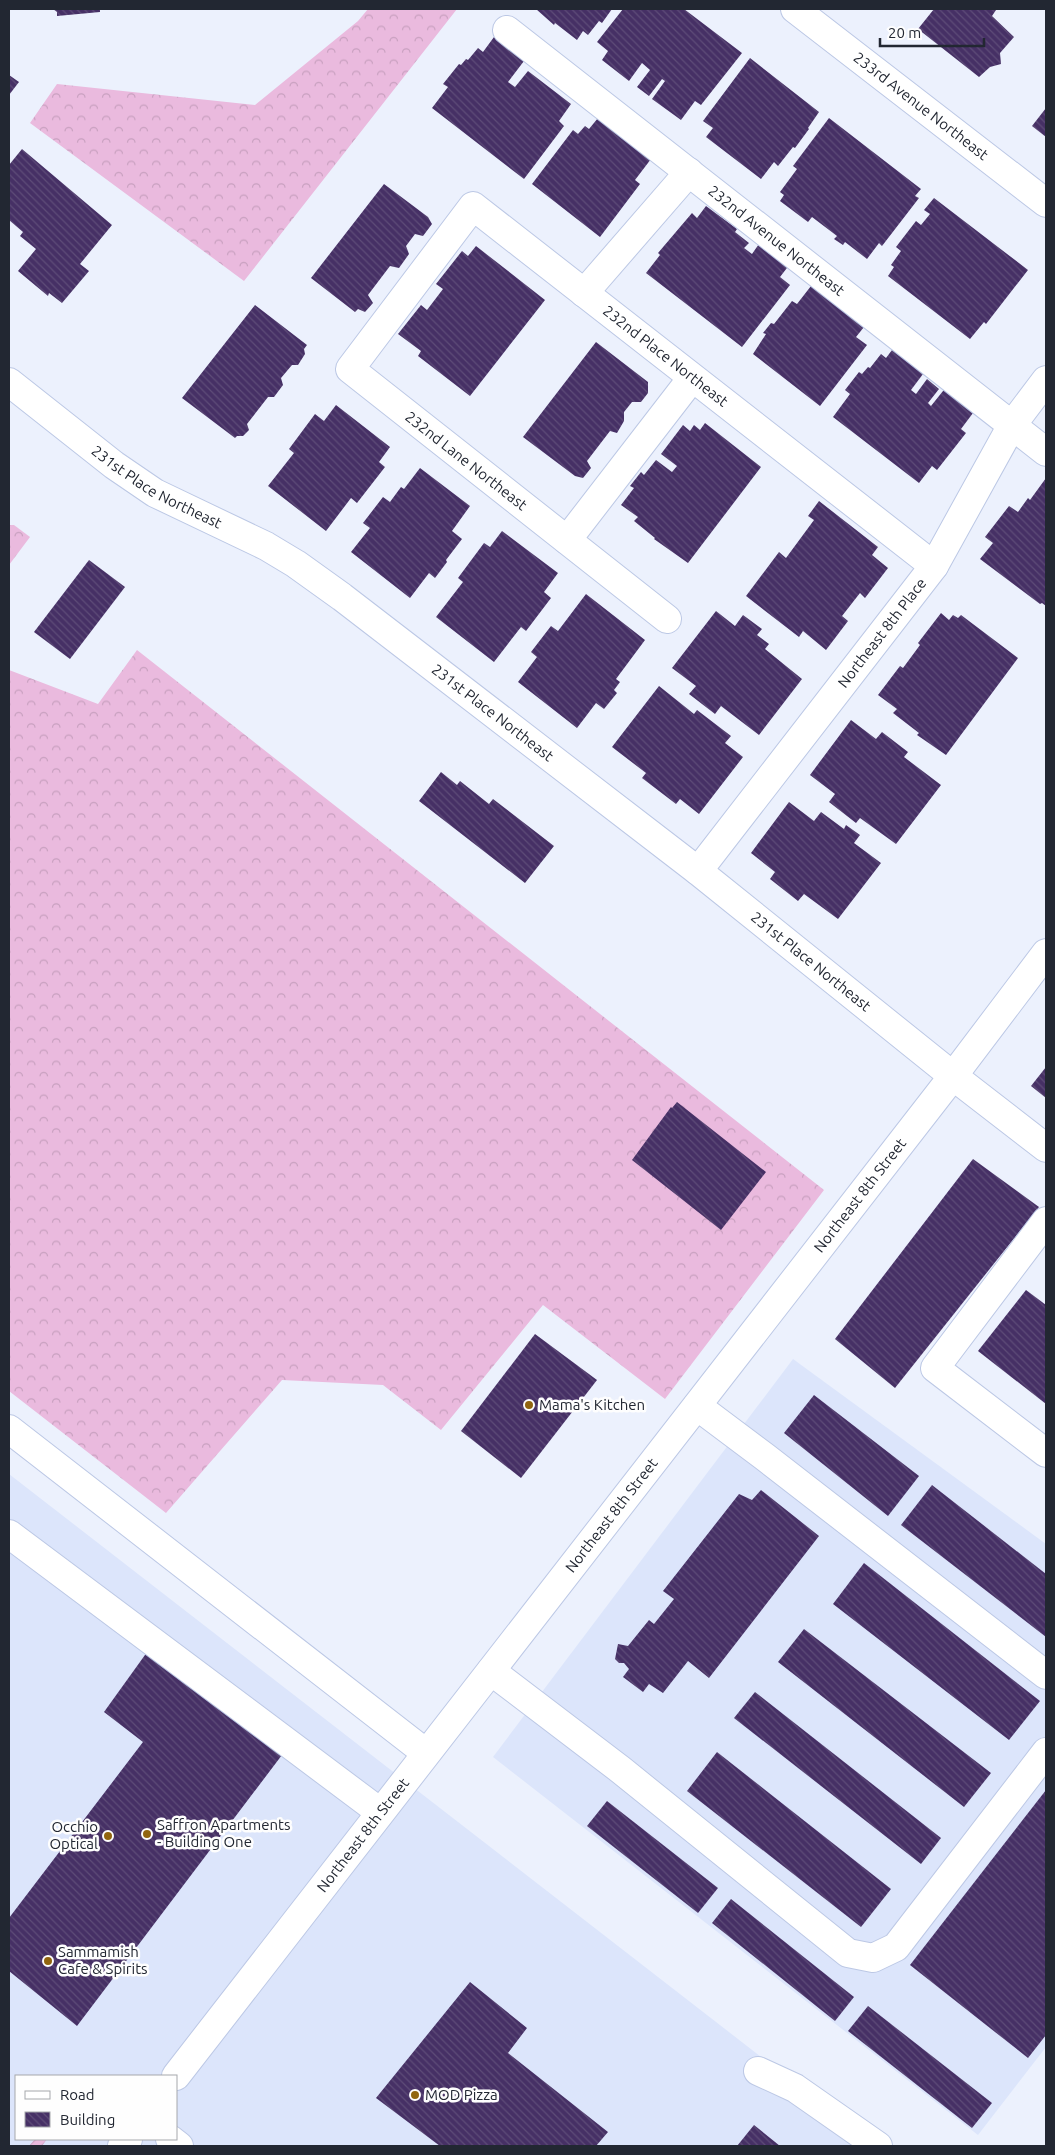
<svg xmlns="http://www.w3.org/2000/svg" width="1055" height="2155" viewBox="0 0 1055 2155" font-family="Ubuntu,sans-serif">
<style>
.built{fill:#dce5fb;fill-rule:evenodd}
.forest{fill:url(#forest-crowns)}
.garden{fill:url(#garden-furrows)}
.building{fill:url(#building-back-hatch)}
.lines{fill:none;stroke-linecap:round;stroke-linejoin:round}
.minor-casing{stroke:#bcc8e5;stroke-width:30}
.minor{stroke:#fff;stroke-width:28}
.poi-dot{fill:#91650f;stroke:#fefefe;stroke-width:2}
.labels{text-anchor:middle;stroke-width:5;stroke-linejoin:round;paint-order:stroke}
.street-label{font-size:15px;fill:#222732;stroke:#fefefe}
.poi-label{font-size:15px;fill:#222732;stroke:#fefefe;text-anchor:start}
</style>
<defs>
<pattern id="forest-crowns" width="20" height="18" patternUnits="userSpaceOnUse" patternTransform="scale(1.25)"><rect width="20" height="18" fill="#eabade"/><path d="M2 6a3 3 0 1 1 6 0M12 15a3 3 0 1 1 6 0" fill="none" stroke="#c8a0bf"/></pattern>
<pattern id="garden-furrows" width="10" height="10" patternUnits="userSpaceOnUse" patternTransform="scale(1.25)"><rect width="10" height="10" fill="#eabade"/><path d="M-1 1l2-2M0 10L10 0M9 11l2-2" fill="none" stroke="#c8a0bf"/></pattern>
<pattern id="building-back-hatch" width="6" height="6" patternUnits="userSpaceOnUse" patternTransform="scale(1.25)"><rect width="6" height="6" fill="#463065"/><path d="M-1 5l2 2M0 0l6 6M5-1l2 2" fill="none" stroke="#5e4c78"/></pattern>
</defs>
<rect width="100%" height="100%" fill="#ecf1fd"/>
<g class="built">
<path d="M793,1359l253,185v503l-68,88 -485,-378z"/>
<path d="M9,1474l867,672h-867zM16,2076h160v63h-160z"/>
</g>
<g class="forest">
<path d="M368,9h89l-213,272 -214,-158 27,-39 198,21 103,-84z"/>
<path d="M9,525h5l16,12 -21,28z"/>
<path d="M137,650l687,540 -159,209 -122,-94 -102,125 -58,-45 -101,-5 -116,133 -157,-122v-721l89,34z"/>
</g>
<path class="garden" d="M35,2139h12l-5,7h-13z"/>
<g class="building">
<path d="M53,9h47v3l-43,4v-4z"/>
<path d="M536,9h76l-10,14 -3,-2 -11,14 -5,-4 -6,9 -22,-17 -1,2z"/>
<path d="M623,9h61l58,44 -41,52 -6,-4 -14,19 -29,-21 13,-18 -3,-2 -13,17 -12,-9 13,-17 -8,-7 -13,18 -27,-21 6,-9 -11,-9z"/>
<path d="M934,9l62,1 -4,6 22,21 -14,16 1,11 -11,3 -11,10 -61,-48z"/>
<path d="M494,37l30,24 -16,21 7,5 13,-16 43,33 -12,17 5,5 -40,53 -92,-71 16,-21 -5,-3 16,-20 2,1 5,-6 2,1 10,-12 5,4z"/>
<path d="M750,58l69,54 -11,16 1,1 -14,19 -2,-1 -15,19 -4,-4 -13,17 -55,-42 7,-9 -10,-7z"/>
<path d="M9,75l10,7 -10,13z"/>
<path d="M1046,108v29l-14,-11z"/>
<path d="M598,118l53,41 -16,21 5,4 -40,53 -68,-53 41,-54 5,4 7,-8 4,3z"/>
<path d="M829,118l92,71 -6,7 4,2 -37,48 -3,-3 -12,16 -22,-17 -2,3 -9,-6 3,-3 -25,-19 -4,5 -28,-21 4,-6 -4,-3 17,-23 -4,-3z"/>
<path d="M22,149l90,76 -32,39 9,7 -27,32 -13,-10 -1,3 -30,-25 18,-22 -16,-13 3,-4 -14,-12v-55z"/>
<path d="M384,184l44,33 4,7 -9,12 -8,-2 -9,12 3,8 -10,14 -9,-2 -22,29 5,8 -8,9 -7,-3 -3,3 -44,-34z"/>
<path d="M934,198l94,72 -42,54 -2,-2 -14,17 -82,-63 6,-9 -3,-2 10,-14 -5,-4 20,-26 5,4 9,-11 -6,-4z"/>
<path d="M706,206l31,23 -2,3 14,11 -5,5 8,6 9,-13 29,23 -10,13 10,8 -48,62 -96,-74 14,-18 -2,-2 34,-40 5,5z"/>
<path d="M476,246l69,54 -75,96 -52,-40 3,-5 -23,-17 23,-29 6,5 16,-21 -7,-5 26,-33 6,5z"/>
<path d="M811,286l53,41 -8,10 11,8 -47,61 -67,-52 13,-20 -3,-1 8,-10 3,1 18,-23 5,3z"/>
<path d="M255,305l52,40 -3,4 1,5 -7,11h-6l-11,13 2,7 -9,12h-6l-21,27 2,6 -6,6h-6l-2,2 -53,-40z"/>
<path d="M596,342l52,40v11l-7,9h-9l-8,10v9l-7,12 -7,-2 -23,30 4,7 -8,10 -8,-2 -52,-39z"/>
<path d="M895,346l31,24 -15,20 5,4 11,-15 12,10 -11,14 3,3 16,-20 29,23 -15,20 5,4 -29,37 -5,-4 -13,17 -86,-66 17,-23 -5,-4 14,-18 3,2 6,-7 2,1 11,-14 5,4z"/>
<path d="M336,405l54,42 -11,15 6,5 -28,36 -6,-5 -25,33 -58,-45 26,-33 -5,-4 26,-35 9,7z"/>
<path d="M705,423l56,44 -73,96 -34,-24 1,-1 -21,-17 4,-4 -17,-12 13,-17 -4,-2 11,-14 3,3 12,-15 16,12 5,-6 -16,-12 22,-29 7,6 4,-6 6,5z"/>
<path d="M420,468l50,38 -18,25 10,8 -16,21 1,2 -12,16 -6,-5 -19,25 -59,-46 19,-24 -7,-5 20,-26 7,5 11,-15 3,2z"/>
<path d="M1046,478v128l-4,-3 -2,1 -60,-45 13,-16 -8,-6 24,-31 9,6 10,-14 2,2z"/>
<path d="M819,501l59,46 -6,8 16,13 -23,30 -5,-5 -18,23 6,5 -22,29 -23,-19 -4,6 -53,-41 33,-44 7,6 28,-38 -6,-4z"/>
<path d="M502,531l56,42 -14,19 7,6 -25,33 -5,-4 -27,35 -58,-45 27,-35 -5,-4 26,-35 6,4z"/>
<path d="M89,560l36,27 -55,72 -36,-27z"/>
<path d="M586,594l59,46 -29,39 4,3 -6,8 3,3 -13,16 -8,-6 -19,25 -59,-46 19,-25 -6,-5 20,-26 7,5z"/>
<path d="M716,611l19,15 8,-11 19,14 -5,6 12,9 -4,5 37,30 -43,56 -38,-29 -6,8 -26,-20 7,-8 -24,-18z"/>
<path d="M941,613l8,7 4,-5 5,3 3,-3 57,43 -72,97 -29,-20 2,-2 -26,-20 4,-4 -19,-14 22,-29 3,2 17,-23 -2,-2z"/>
<path d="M659,686l35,28 3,-4 34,26 -6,7 18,14 -44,57 -19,-15 -4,5 -34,-26 4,-5 -34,-26z"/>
<path d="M851,720l25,19 6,-7 26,20 -4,5 37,28 -45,59 -36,-26 -4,5 -27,-21 6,-8 -25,-19z"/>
<path d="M441,772l16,13 3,-4 29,23 4,-5 61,47 -29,37 -106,-82z"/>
<path d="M789,802l25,19 7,-9 23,17 2,-4 14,10 -6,8 27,20 -43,56 -34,-25 -6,7 -28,-22 5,-7 -24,-19z"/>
<path d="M1046,1067v31l-15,-12z"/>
<path d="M677,1102l89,70 -45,58 -89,-70 39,-53 1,1z"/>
<path d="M973,1159l66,48 -144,181 -60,-49z"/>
<path d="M1026,1290l20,15v99l-68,-53z"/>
<path d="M535,1334l62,46 -76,98 -60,-47z"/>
<path d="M814,1395l105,81 -31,40 -104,-83z"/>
<path d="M932,1485l114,89v63l-145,-112z"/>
<path d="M761,1490l58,46 -110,142 -21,-17 -25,32 -14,-9 -6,8 -20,-15 6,-8 -5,-6h-5l-4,-4 3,-15 10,2 21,-26 5,4 20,-25 -11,-8 76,-97 13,6z"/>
<path d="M864,1563l176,138 -31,39 -176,-136z"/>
<path d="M804,1629l187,144 -27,34 -186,-145z"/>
<path d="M150,1648l135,103 -208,275 -68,-55v-53l134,-176 -39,-30z"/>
<path d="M755,1692l186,146 -20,26 -187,-146z"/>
<path d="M717,1752l174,137 -30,38 -174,-136z"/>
<path d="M1046,1790v245l-18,23 -118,-93z"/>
<path d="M607,1801l111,87 -20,25 -111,-87z"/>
<path d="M731,1899l123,98 -19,24 -123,-98z"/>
<path d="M470,1982l57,46 -19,25 100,79 -12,14h-156l-64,-48z"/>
<path d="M868,2006l124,97 -20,25 -124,-97z"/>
<path d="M754,2125l26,21h-43z"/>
</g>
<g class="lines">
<defs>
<g id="minor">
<path id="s1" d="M795,9l251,194"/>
<path id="s2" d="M507,30l539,422"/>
<path d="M584,293l105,-121"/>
<path id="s3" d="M9,382l105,83 41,28 111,53 30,18 46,33 356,274 255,205 93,72"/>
<path d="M567,540l125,-162"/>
<path id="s4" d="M667,619l-317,-250 123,-163 461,360"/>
<path id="s5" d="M698,871l236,-305 78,-141 34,-45"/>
<path d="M1046,1221l-111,147 111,85"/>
<path d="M697,1406l68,51 281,218"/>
<path d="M9,1429l417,324"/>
<path d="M9,1534l371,278"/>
<path d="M491,1671l130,99 227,183 25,5 23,-11 150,-195"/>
<path d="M758,2071l37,17 83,58"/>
<path id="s6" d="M176,2076l777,-1000 93,-123"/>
<path d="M170,2139l9,7"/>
<path d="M122,2146l6,-7"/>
</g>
</defs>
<use href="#minor" class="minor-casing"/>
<use href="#minor" class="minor"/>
</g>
<g class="poi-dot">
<circle cx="529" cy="1405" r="5"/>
<circle cx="147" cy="1834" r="5"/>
<circle cx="108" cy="1836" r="5"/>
<circle cx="48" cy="1961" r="5"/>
<circle cx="415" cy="2095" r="5"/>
</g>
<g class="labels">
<g class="street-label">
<text dy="5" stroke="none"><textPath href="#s1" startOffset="159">233rd Avenue Northeast</textPath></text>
<text dy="5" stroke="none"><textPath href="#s2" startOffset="342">232nd Avenue Northeast</textPath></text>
<text dy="5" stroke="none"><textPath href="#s4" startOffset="852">232nd Place Northeast</textPath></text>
<text transform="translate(466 461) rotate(38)" y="5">232nd Lane Northeast</text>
<text dy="5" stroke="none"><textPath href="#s3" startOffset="182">231st Place Northeast</textPath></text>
<text dy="5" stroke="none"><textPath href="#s5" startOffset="301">Northeast 8th Place</textPath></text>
<text dy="5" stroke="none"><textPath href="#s3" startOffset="588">231st Place Northeast</textPath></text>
<text dy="5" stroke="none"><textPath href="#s3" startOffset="992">231st Place Northeast</textPath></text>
<text dy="5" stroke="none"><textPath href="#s6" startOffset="1115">Northeast 8th Street</textPath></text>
<text dy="5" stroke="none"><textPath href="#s6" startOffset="710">Northeast 8th Street</textPath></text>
<text dy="5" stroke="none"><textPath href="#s6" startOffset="305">Northeast 8th Street</textPath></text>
</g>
<g class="poi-label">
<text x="539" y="1410">Mama's Kitchen</text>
<text x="157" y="1830">Saffron Apartments<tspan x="157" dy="17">- Building One</tspan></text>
<text x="98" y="1832" text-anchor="end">Occhio<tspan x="98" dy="17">Optical</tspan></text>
<text x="58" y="1957">Sammamish<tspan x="58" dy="17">Cafe &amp; Spirits</tspan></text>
<text x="425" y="2100">MOD Pizza</text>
</g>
</g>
<rect width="1055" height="2155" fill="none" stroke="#222732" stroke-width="20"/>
<rect x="15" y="2075" width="162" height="65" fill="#fefefe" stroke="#a6a8ac"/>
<rect x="25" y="2091" width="25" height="8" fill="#ffffff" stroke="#a6a8ac"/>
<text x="60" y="2100" font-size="15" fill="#222732">Road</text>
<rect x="25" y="2112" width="25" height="15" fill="url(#building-back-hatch)" stroke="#a6a8ac"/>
<text x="60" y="2125" font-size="15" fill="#222732">Building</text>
<path d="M880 38v8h104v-8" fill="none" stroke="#222732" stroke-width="2.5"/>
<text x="888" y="38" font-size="15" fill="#222732" stroke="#fefefe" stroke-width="4" paint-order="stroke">20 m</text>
</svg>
